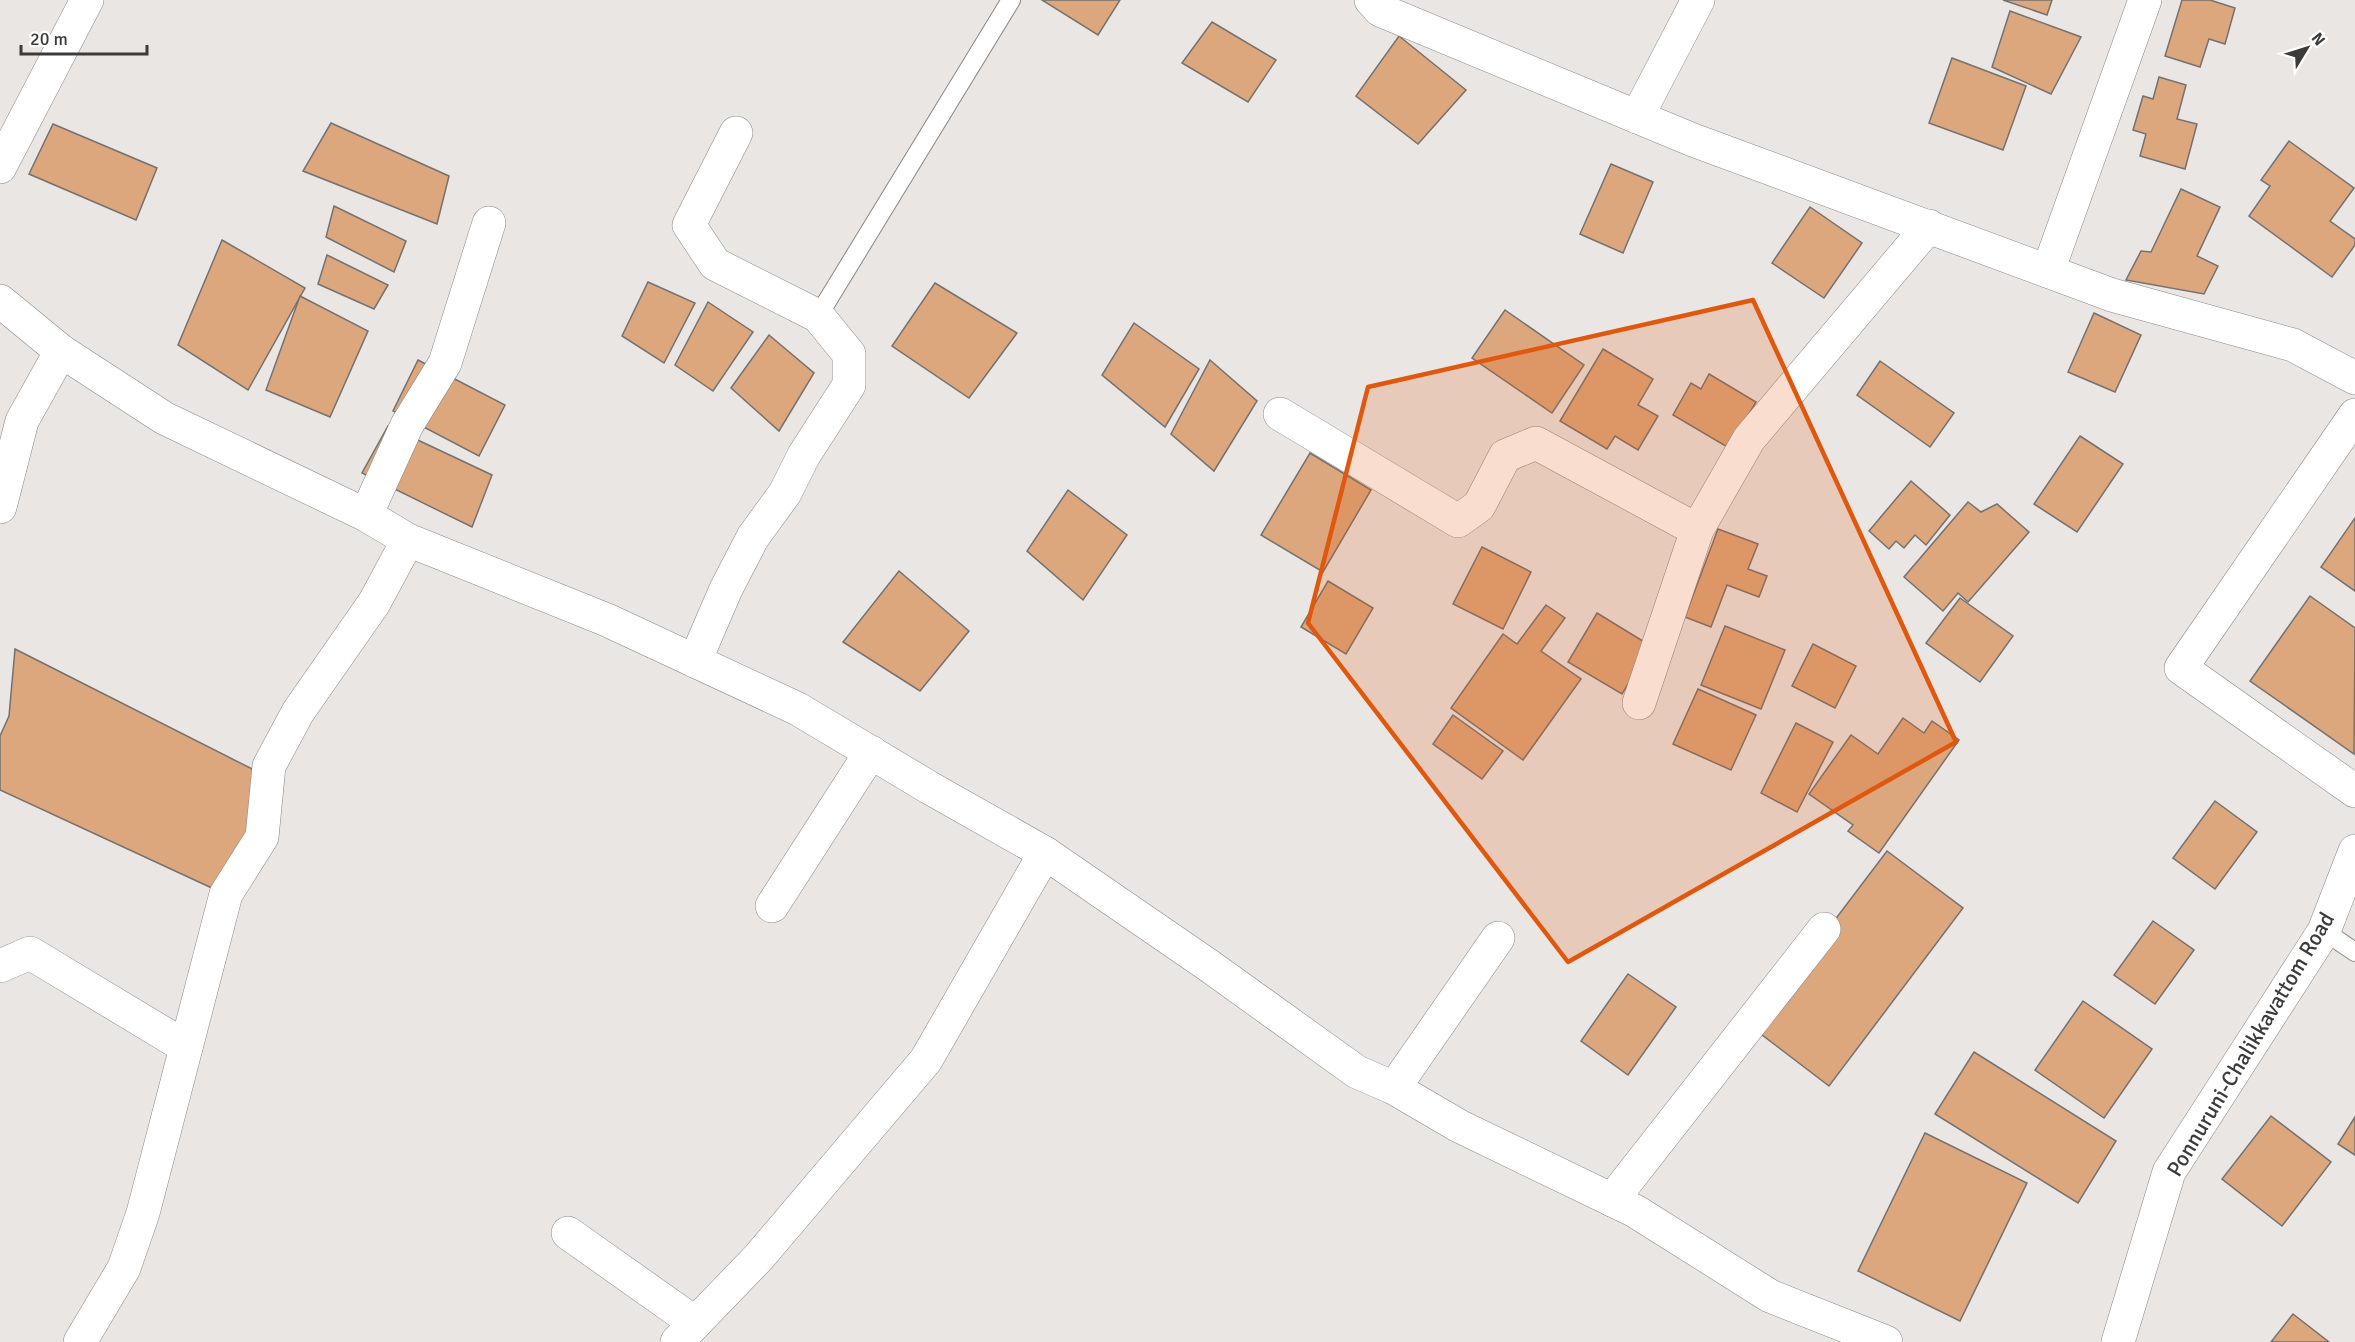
<svg xmlns="http://www.w3.org/2000/svg" width="2355" height="1342" viewBox="0 0 2355 1342" font-family="Signika,sans-serif">
<style>
.building{fill:#dda77e;stroke:#74716f;stroke-width:1.5}
.lines{fill:none;stroke-linecap:round;stroke-linejoin:round}
.service-casing{stroke:#8a8886;stroke-width:20}
.minor-casing{stroke:#8a8886;stroke-width:34}
.tertiary-casing{stroke:#8a8886;stroke-width:34}
.service{stroke:#fff;stroke-width:18}
.minor{stroke:#fff;stroke-width:33}
.tertiary{stroke:#fff;stroke-width:33}
.marked{fill:#df580e;fill-opacity:0.2;stroke:#df580e;stroke-width:4.5;stroke-linejoin:round}
.labels{text-anchor:middle;stroke-width:5;stroke-linejoin:round;paint-order:stroke}
.street-label{font-size:22px;fill:#3c3b3a;stroke:#fff}
</style>
<rect width="100%" height="100%" fill="#e9e6e4"/>
<g class="building">
<path d="M1042,0h78l-22,35z"/>
<path d="M2003,0h49l-5,15z"/>
<path d="M2182,0h28l25,8 -10,36 -16,-5 -9,28 -35,-11z"/>
<path d="M2010,11l71,26 -30,57 -59,-27z"/>
<path d="M1212,22l64,38 -28,42 -66,-39z"/>
<path d="M1399,36l67,54 -48,54 -62,-48z"/>
<path d="M1952,58l74,28 -23,64 -74,-27z"/>
<path d="M2159,77l27,8 -9,34 20,5 -12,45 -45,-13 6,-22 -13,-4 10,-34 10,3z"/>
<path d="M331,123l118,53 -12,48 -134,-53z"/>
<path d="M53,124l104,44 -21,52 -107,-46z"/>
<path d="M2289,141l65,47 -24,33 25,18v6l-23,32 -83,-61 21,-30 -9,-6z"/>
<path d="M1611,164l42,18 -30,71 -43,-19z"/>
<path d="M2181,189l39,18 -23,49 21,10 -14,28 -78,-14 15,-29 10,1z"/>
<path d="M334,206l72,35 -12,31 -68,-35z"/>
<path d="M1810,207l52,36 -38,55 -52,-35z"/>
<path d="M222,240l83,48 -57,102 -70,-45z"/>
<path d="M327,255l61,30 -14,24 -56,-25z"/>
<path d="M648,282l47,21 -31,60 -42,-27z"/>
<path d="M935,283l82,50 -48,65 -77,-52z"/>
<path d="M300,296l68,35 -38,86 -64,-27z"/>
<path d="M708,302l45,30 -40,59 -38,-26z"/>
<path d="M1505,310l79,55 -32,48 -80,-55z"/>
<path d="M2094,313l47,22 -26,57 -47,-20z"/>
<path d="M1134,323l65,46 -34,58 -63,-52z"/>
<path d="M769,335l45,38 -35,58 -48,-43z"/>
<path d="M1603,349l50,30 -15,26 20,11 -20,34 -23,-14 -8,13 -47,-28z"/>
<path d="M418,360l87,45 -26,51 -86,-45z"/>
<path d="M1210,360l47,41 -43,70 -43,-37z"/>
<path d="M1880,361l74,52 -24,34 -73,-52z"/>
<path d="M1709,374l47,28 -27,46 -56,-33 18,-32 10,6z"/>
<path d="M388,426l104,49 -20,52 -110,-54z"/>
<path d="M2080,436l43,28 -46,68 -43,-28z"/>
<path d="M1310,453l61,37 -48,82 -62,-37z"/>
<path d="M1911,481l39,34 -24,30 -11,-10 -11,13 -8,-7 -7,8 -20,-18z"/>
<path d="M1068,490l59,45 -44,65 -56,-49z"/>
<path d="M1968,502l13,10 16,-8 32,28 -61,70 -10,-9 -15,18 -39,-34z"/>
<path d="M2355,518v73l-34,-24z"/>
<path d="M1718,529l40,15 -10,25 19,7 -8,21 -32,-12 -16,42 -26,-10z"/>
<path d="M1482,547l49,25 -28,57 -50,-25z"/>
<path d="M899,571l70,60 -49,60 -77,-49z"/>
<path d="M1328,581l45,27 -27,46 -45,-27z"/>
<path d="M2310,596l45,32 -1,126 -104,-73z"/>
<path d="M1960,598l53,38 -33,46 -54,-39z"/>
<path d="M1546,605l19,13 -24,33 40,28 -58,81 -72,-52 52,-74 14,10z"/>
<path d="M1597,613l54,33 -29,48 -54,-32z"/>
<path d="M1725,626l60,24 -24,59 -60,-24z"/>
<path d="M1813,644l43,22 -21,42 -43,-22z"/>
<path d="M15,649l249,126 -8,60 -42,54 -214,-99v-54l9,-20z"/>
<path d="M1698,689l58,26 -25,55 -58,-26z"/>
<path d="M1453,715l50,36 -21,28 -49,-35z"/>
<path d="M1903,718l21,15 8,-12 27,19 -80,113 -31,-22 5,-6 -44,-31 42,-59 27,19z"/>
<path d="M1796,723l37,19 -36,70 -36,-19z"/>
<path d="M2215,801l42,31 -42,57 -42,-31z"/>
<path d="M1887,851l76,57 -134,178 -76,-58z"/>
<path d="M2153,921l41,29 -39,54 -41,-29z"/>
<path d="M1628,974l48,33 -48,68 -47,-34z"/>
<path d="M2083,1001l69,48 -48,69 -69,-48z"/>
<path d="M1974,1052l142,89 -38,62 -143,-89z"/>
<path d="M2271,1116l60,46 -49,64 -60,-47z"/>
<path d="M2355,1117v38l-17,-11z"/>
<path d="M1925,1133l102,50 -67,138 -102,-50z"/>
<path d="M2293,1314l36,28h-58z"/>
</g>
<g class="lines">
<defs>
<g id="service">
<path d="M818,316l193,-316"/>
<path d="M2324,931l31,21"/>
</g>
<g id="minor">
<path d="M1371,0l9,10 313,130 419,155 181,50 62,33"/>
<path d="M1637,117l61,-117"/>
<path d="M0,167l87,-167"/>
<path d="M2048,271l97,-271"/>
<path d="M0,301l61,50 103,67 202,97 42,25 199,80 191,89 132,79 115,65 163,112 149,107 37,16 65,38 176,85 135,85 116,46"/>
<path d="M1280,414l178,107 21,-15 26,-50 31,-13 161,87"/>
<path d="M0,507l22,-86 39,-70"/>
<path d="M366,515l41,-90 38,-62 44,-140"/>
<path d="M695,661l31,-72 27,-52 32,-44 19,-38 45,-70v-31l-31,-38 -103,-52 -26,-39 47,-92"/>
<path d="M1639,703l58,-173 52,-91 180,-213"/>
<path d="M772,906l99,-154"/>
<path d="M0,966l30,-13 156,94"/>
<path d="M1394,1088l104,-150"/>
<path d="M1612,1200l212,-271"/>
<path d="M568,1233l127,90"/>
<path d="M80,1342l44,-74 19,-55 83,-319 36,-57 7,-71 29,-54 76,-109 34,-63"/>
<path d="M677,1342l82,-85 167,-197 119,-207"/>
</g>
<g id="tertiary">
<path d="M2355,415l-174,253 174,123"/>
<path d="M2118,1342l51,-170 155,-241 31,-80"/>
</g>
</defs>
<use href="#service" class="service-casing"/>
<use href="#minor" class="minor-casing"/>
<use href="#tertiary" class="tertiary-casing"/>
<use href="#service" class="service"/>
<use href="#minor" class="minor"/>
<use href="#tertiary" class="tertiary"/>
</g>
<path class="marked" d="M1753,300l203,442 -388,220 -260,-339 60,-236z"/>
<g class="labels">
<g class="street-label">
<text transform="translate(2250 1044) rotate(-59)" y="8">Ponnuruni-Chalikkavattom Road</text>
</g>
</g>
<g transform="translate(2307 48) rotate(52)" stroke="#ffffff" stroke-width="4.5" paint-order="stroke">
<path d="M0-4.5L10 22L0 15L-10 22Z" fill="#3c3b3a"/>
<text y="-9" font-size="16" font-weight="bold" text-anchor="middle" fill="#3c3b3a">N</text>
</g>
<path d="M21 45v9h126v-9" fill="none" stroke="#3c3b3a" stroke-width="3"/>
<text x="30" y="45" font-size="18" fill="#3c3b3a" stroke="#ffffff" stroke-width="4.5" paint-order="stroke">20 m</text>
</svg>
